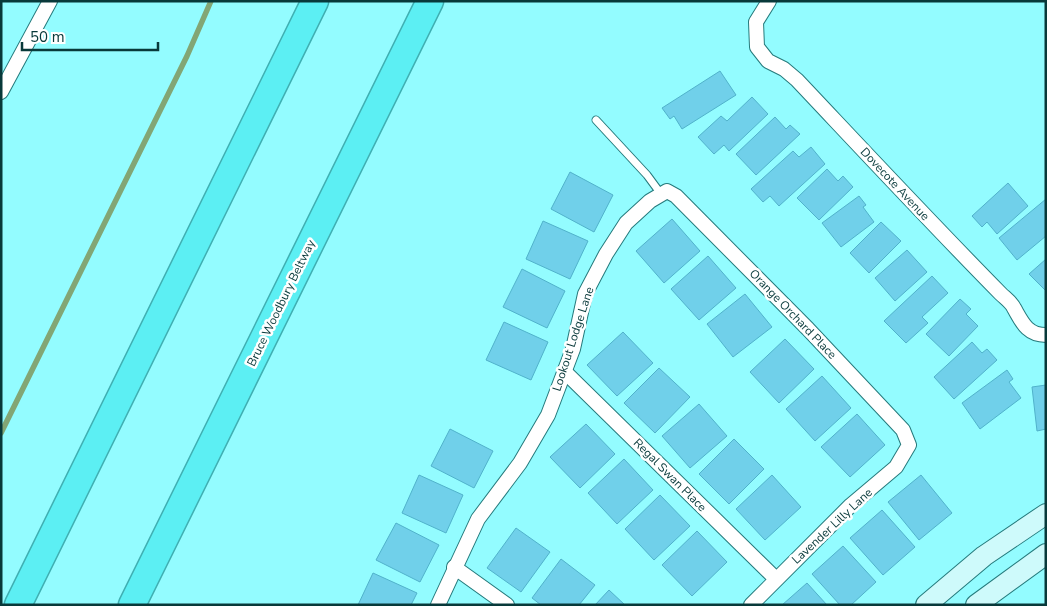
<svg xmlns="http://www.w3.org/2000/svg" width="1047" height="606" viewBox="0 0 1047 606" font-family="'Nunito Sans',sans-serif">
<style>
.lines{fill:none;stroke-linecap:round;stroke-linejoin:round}
.stream{stroke:#82a675;stroke-width:5.5}
.building{fill:#70d0ea;stroke:#50b2cb}
.lane-casing{stroke:#257a7c;stroke-width:9}
.street-casing{stroke:#257a7c;stroke-width:16}
.secondary-casing{stroke:#257a7c;stroke-width:22}
.highway-casing{stroke:#3fafb2;stroke-width:29}
.lane{stroke:#fff;stroke-width:7}
.street{stroke:#fff;stroke-width:14}
.secondary{stroke:#cefafb;stroke-width:20}
.highway{stroke:#5ceff3;stroke-width:26}
.labels{text-anchor:middle;stroke-width:5;stroke-linejoin:round;paint-order:stroke}
.street-label{font-size:12px;fill:#08393a;stroke:#fff}
</style>
<rect width="100%" height="100%" fill="#93fcff"/>
<g class="lines">
<path class="stream" d="M1,433l186,-377 24,-55"/>
</g>
<g class="building">
<path d="M720,71l16,24 -54,34 -8,-13 -4,3 -8,-11z"/>
<path d="M752,97l16,17 -39,37 -5,-6 -10,9 -16,-17 23,-21 6,5z"/>
<path d="M775,117l11,12 4,-4 10,9 -44,41 -20,-21z"/>
<path d="M811,147l14,17 -46,42 -9,-10 -7,6 -12,-13 42,-38 6,6z"/>
<path d="M827,169l11,12 5,-5 10,11 -34,33 -22,-22z"/>
<path d="M570,172l43,23 -19,37 -43,-23z"/>
<path d="M1008,183l20,23 -31,28 -10,-12 -5,5 -10,-11z"/>
<path d="M859,196l7,9 -3,2 11,15 -33,25 -19,-24z"/>
<path d="M1046,199v37l-29,24 -18,-22z"/>
<path d="M672,219l28,32 -36,32 -28,-32z"/>
<path d="M543,221l45,20 -18,38 -44,-20z"/>
<path d="M881,222l20,19 -32,32 -19,-20z"/>
<path d="M907,250l20,22 -32,29 -20,-23z"/>
<path d="M708,256l28,32 -37,32 -28,-31z"/>
<path d="M1046,259v32l-17,-17z"/>
<path d="M522,269l43,22 -18,37 -44,-21z"/>
<path d="M932,276l16,17 -26,24 6,6 -22,20 -22,-22z"/>
<path d="M745,294l27,33 -39,30 -26,-33z"/>
<path d="M960,299l11,10 -5,5 12,12 -29,30 -23,-22z"/>
<path d="M504,322l44,20 -17,38 -45,-20z"/>
<path d="M623,332l30,31 -36,33 -30,-31z"/>
<path d="M785,339l29,30 -35,34 -29,-31z"/>
<path d="M972,342l10,11 5,-4 10,11 -43,39 -20,-22z"/>
<path d="M659,368l31,29 -35,36 -31,-30z"/>
<path d="M1007,370l6,9 -4,3 12,16 -41,31 -18,-26z"/>
<path d="M822,376l29,32 -36,33 -29,-32z"/>
<path d="M1046,385v44l-9,2 -5,-44z"/>
<path d="M699,404l28,32 -37,32 -28,-32z"/>
<path d="M857,414l28,31 -35,32 -29,-30z"/>
<path d="M586,424l29,30 -35,34 -30,-31z"/>
<path d="M450,429l43,22 -19,37 -43,-22z"/>
<path d="M734,439l30,30 -35,35 -30,-30z"/>
<path d="M624,459l29,31 -36,34 -29,-31z"/>
<path d="M419,475l44,20 -17,38 -44,-20z"/>
<path d="M772,475l29,32 -36,33 -29,-31z"/>
<path d="M921,475l31,38 -33,27 -31,-38z"/>
<path d="M660,495l30,31 -36,34 -29,-31z"/>
<path d="M882,510l33,37 -32,28 -33,-37z"/>
<path d="M396,523l43,22 -19,37 -44,-22z"/>
<path d="M516,528l34,24 -29,40 -34,-24z"/>
<path d="M697,531l30,31 -35,34 -30,-31z"/>
<path d="M843,546l33,36 -25,23h-11l-28,-31z"/>
<path d="M561,559l34,26 -16,20h-38l-9,-7z"/>
<path d="M373,573l44,20 -6,12h-53z"/>
<path d="M807,583l20,22h-45z"/>
<path d="M609,590l16,15h-30z"/>
</g>
<g class="lines">
<defs>
<path id="lane" d="M596,120l51,55 14,19"/>
<g id="street">
<path d="M769,1l-13,21 1,25 11,14 16,8 13,11c67,71 135,144 204,214 4,4 10,8 13,14 8,14 13,27 32,27"/>
<path d="M1,92l49,-91"/>
<path d="M564,371l212,208"/>
<path d="M454,567l53,38"/>
<path d="M438,605l40,-86 42,-56 28,-48 25,-66 12,-55 21,-40 20,-31 24,-22 17,-10 9,5 132,133 95,101 6,15 -13,22 -45,38 -100,100"/>
</g>
<g id="secondary">
<path d="M926,605l58,-49 62,-42"/>
<path d="M976,605l70,-51"/>
</g>
<g id="highway">
<path d="M18,605l297,-604"/>
<path d="M132,605l298,-604"/>
</g>
</defs>
<use href="#lane" class="lane-casing"/>
<use href="#street" class="street-casing"/>
<use href="#secondary" class="secondary-casing"/>
<use href="#highway" class="highway-casing"/>
<use href="#lane" class="lane"/>
<use href="#street" class="street"/>
<use href="#secondary" class="secondary"/>
<use href="#highway" class="highway"/>
</g>
<g class="labels">
<g class="street-label">
<text transform="translate(895 184) rotate(47)" y="4">Dovecote Avenue</text>
<text transform="translate(281 303) rotate(-64)" y="4">Bruce Woodbury Beltway</text>
<text transform="translate(793 314) rotate(46)" y="4">Orange Orchard Place</text>
<text transform="translate(573 339) rotate(-72)" y="4">Lookout Lodge Lane</text>
<text transform="translate(670 475) rotate(45)" y="4">Regal Swan Place</text>
<text transform="translate(832 526) rotate(-43)" y="4">Lavender Lilly Lane</text>
</g>
</g>
<rect width="1047" height="606" fill="none" stroke="#08393a" stroke-width="5"/>
<path d="M22 42v8h136v-8" fill="none" stroke="#08393a" stroke-width="2.5"/>
<text x="30" y="42" font-size="15" fill="#08393a" stroke="#ffffff" stroke-width="4" paint-order="stroke">50 m</text>
</svg>
